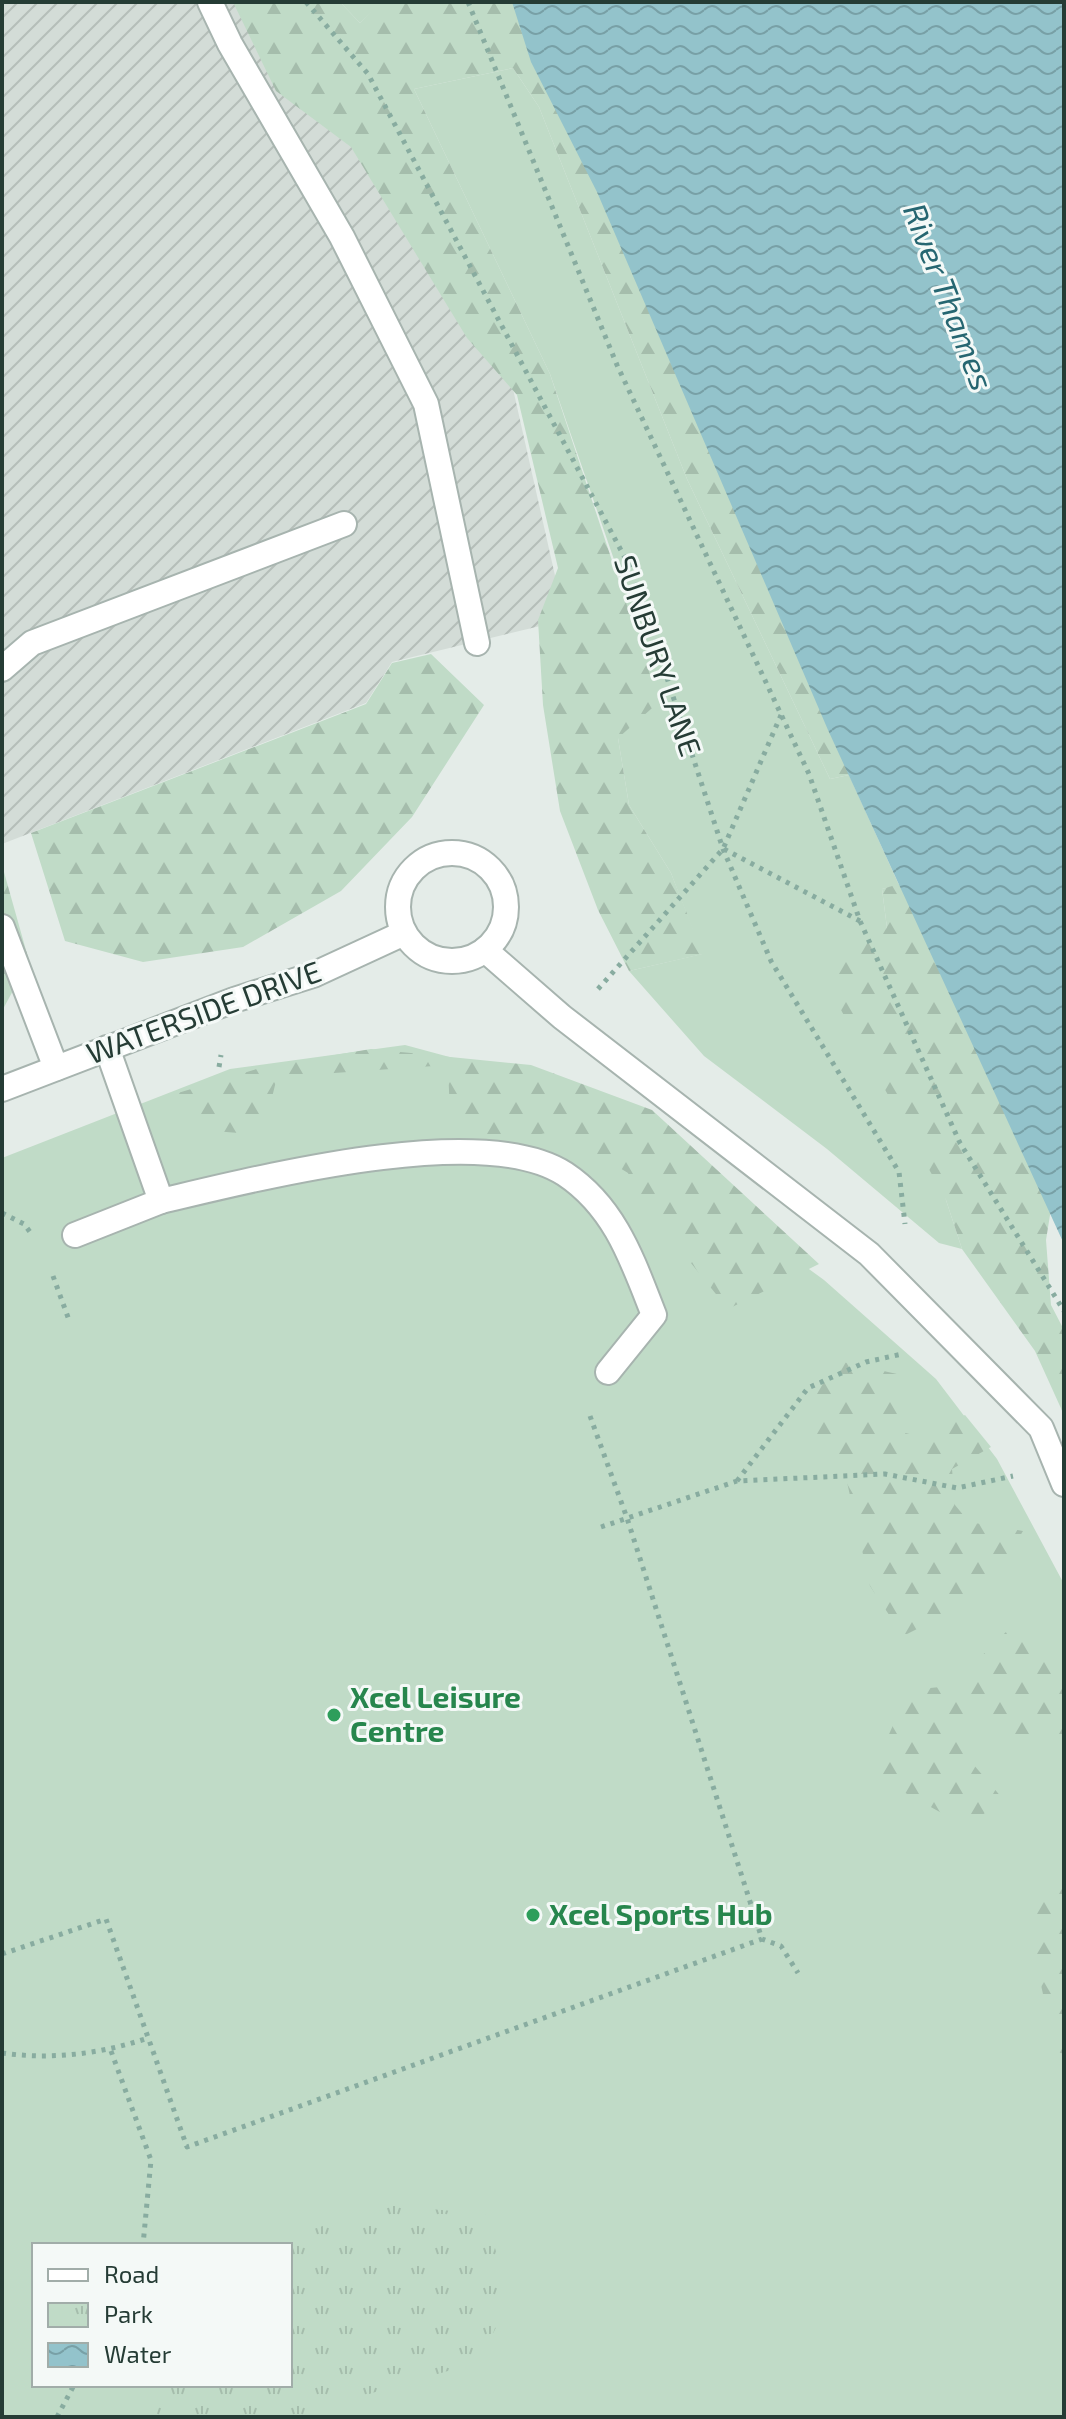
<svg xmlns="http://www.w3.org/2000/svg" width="1066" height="2419" viewBox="0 0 1066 2419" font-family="'Exo 2',sans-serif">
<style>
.industrial{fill:url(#industrial-furrows)}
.grass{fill:#c0dbc7;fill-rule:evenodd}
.forest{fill:url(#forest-firs)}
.park{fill:url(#park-tufts)}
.water{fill:url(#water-waves)}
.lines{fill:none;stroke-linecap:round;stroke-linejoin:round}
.service-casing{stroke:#a7b4af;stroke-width:28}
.minor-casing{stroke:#a7b4af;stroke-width:28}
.path{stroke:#88aca0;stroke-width:5;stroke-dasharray:4 6;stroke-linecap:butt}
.service{stroke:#fff;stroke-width:24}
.minor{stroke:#fff;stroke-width:24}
.leisure-dot{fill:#2e9e5b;stroke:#f4f9f7;stroke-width:3}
.labels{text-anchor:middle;stroke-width:6;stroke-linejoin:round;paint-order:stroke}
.street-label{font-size:30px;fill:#253c35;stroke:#f4f9f7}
.leisure-label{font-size:30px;font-weight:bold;fill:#27864d;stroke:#f4f9f7;text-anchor:start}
.water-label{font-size:32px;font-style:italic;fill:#266671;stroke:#f4f9f7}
</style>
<defs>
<pattern id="industrial-furrows" width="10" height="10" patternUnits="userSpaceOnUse" patternTransform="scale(2)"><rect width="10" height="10" fill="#d3dcd7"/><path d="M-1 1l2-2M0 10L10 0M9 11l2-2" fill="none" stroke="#b5beb9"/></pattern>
<pattern id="forest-firs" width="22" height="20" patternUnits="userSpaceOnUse" patternTransform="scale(2)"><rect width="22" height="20" fill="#c0dbc7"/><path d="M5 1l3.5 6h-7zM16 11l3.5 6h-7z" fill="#a5bdac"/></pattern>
<pattern id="park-tufts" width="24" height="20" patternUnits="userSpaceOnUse" patternTransform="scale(2)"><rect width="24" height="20" fill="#c0dbc7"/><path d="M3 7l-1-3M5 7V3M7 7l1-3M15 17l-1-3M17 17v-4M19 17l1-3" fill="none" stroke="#a5bdac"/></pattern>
<pattern id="water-waves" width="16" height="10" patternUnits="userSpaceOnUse" patternTransform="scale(2)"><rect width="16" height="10" fill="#93c3cb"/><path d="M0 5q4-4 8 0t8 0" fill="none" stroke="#78a0a6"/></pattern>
</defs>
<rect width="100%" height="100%" fill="#e4ece8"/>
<path class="industrial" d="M2,2h298l211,378 54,240 -173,42 -26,41 -364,141z"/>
<g class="grass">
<path d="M340,2h33l4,5 -17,16z"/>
<path d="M513,68l26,39 148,372 143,300 19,-4 50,110 -17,4 5,39 59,272 16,49 -23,-6 -112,-94 -123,-93 -75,-85 73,-17 -31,-81 -42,-68 -11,-67 2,-161 -70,-203 -136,-285z"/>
<path d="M405,1045l89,24 124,61 206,150 112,99 61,80 67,125v833h-1062v-1259l228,-89zM34,2245h256v140h-256z"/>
</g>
<g class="forest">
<path d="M233,2h107l20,21 16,-16 -3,-5h201l312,735 -37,38 -19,4 -143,-300 -148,-372 -26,-39 -99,21 136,285 109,328 -41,36 11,67 42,68 32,81 -74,17 -31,-61 -38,-99 -17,-106 -5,-85 20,-52 -41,-173 -50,-57 -116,-191 -75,-56z"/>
<path d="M431,654l53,51 -72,112 -71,74 -98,56 -100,15 -78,-21 -34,-108 335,-129 26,-41z"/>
<path d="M2,865l27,96 -27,50z"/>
<path d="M933,874l126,285 -13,81 5,65 13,25v85l-29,-64 -73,-102 -16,-49 -116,-210 16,-47 41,-15 -5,-39z"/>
<path d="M371,1049l160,16 121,45 167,154 -91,45 -58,-72 -24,-20 -18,-44 -70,-43 -67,16 -41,-30 -2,-51 -171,12 -11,45 -27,11 -38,-3 -23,-37 85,-26z"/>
<path d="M830,1359l67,15v57l25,6 43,-22 26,32 -39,22 3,36 14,17 54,9 -40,65 -80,40 -33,-50 -23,-104 -42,-57z"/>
<path d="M1007,1631l57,38v97l-14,-24 -53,-2 -14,-37 -14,14 -8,33 42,49 -36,28 -96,-53 38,-84 42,-4z"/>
<path d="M1064,1874v180l-9,-3 -30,-142z"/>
</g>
<path class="park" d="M388,2205l97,9 25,85 -31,63 -107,31 -61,24h-155l-1,-16 6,-16h129v-140h-26z"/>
<path class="water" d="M512,2h552v1242l-236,-514 -231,-538 -66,-130z"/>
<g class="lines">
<defs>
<g id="service">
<path d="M210,2l20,42 112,193 84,167 51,239"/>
<path d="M2,669l30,-26 312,-119"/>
<path d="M2,927l54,141"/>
<path d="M161,1201c94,-22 321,-81 404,-27 51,34 68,88 89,141l-46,57"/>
<path d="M75,1235l86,-34 -54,-153"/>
</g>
<g id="minor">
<circle cx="452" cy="907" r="54"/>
<path d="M485,950l77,67 307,237 172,174 23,56"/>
<path d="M2,1089l232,-89 79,-25 91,-42"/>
</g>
</defs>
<use href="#service" class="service-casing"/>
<use href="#minor" class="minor-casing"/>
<g class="path">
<path d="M306,2l62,72 264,497 91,278 48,112 128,211 6,52"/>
<path d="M468,2l149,363 192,409 51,147 100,222 104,168"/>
<path d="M724,849l136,72"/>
<path d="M598,989l125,-140 58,-134"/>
<path d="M219,1067l2,-12"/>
<path d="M2,1213l22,11 6,8"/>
<path d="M53,1276l16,44"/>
<path d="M590,1416l37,102 135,421 19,7 17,27"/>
<path d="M737,1481l71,-93 58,-26 36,-8"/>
<path d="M601,1527l136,-46 148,-7 72,14 56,-12"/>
<path d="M2,1954l104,-35 81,228 575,-208"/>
<path d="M111,2051l40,109 -8,85"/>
<path d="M2,2053c50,7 98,1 146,-15"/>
<path d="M57,2417l17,-32"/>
</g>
<use href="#service" class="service"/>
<use href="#minor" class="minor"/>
</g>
<g class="leisure-dot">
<circle cx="334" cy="1715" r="8"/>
<circle cx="533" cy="1915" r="8"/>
</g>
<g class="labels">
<g class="street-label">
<text transform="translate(657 656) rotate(71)" y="10">SUNBURY LANE</text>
<text transform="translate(204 1013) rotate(-20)" y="10">WATERSIDE DRIVE</text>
</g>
<g class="leisure-label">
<text x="350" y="1708">Xcel Leisure<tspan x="350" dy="34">Centre</tspan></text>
<text x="549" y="1925">Xcel Sports Hub</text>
</g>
<g class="water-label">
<text transform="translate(948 297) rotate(69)" y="11">River Thames</text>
</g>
</g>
<rect width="1066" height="2419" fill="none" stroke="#253c35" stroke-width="8"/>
<rect x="32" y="2243" width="260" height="144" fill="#f4f9f7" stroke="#a1ada9" stroke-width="2"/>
<rect x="48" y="2269" width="40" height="12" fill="#ffffff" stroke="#a1ada9" stroke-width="2"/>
<text x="104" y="2283" font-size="24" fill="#253c35">Road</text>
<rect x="48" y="2303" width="40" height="24" fill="url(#park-tufts)" stroke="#a1ada9" stroke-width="2"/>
<text x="104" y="2323" font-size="24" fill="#253c35">Park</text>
<rect x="48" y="2343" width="40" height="24" fill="url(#water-waves)" stroke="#a1ada9" stroke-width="2"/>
<text x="104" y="2363" font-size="24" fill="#253c35">Water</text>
</svg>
